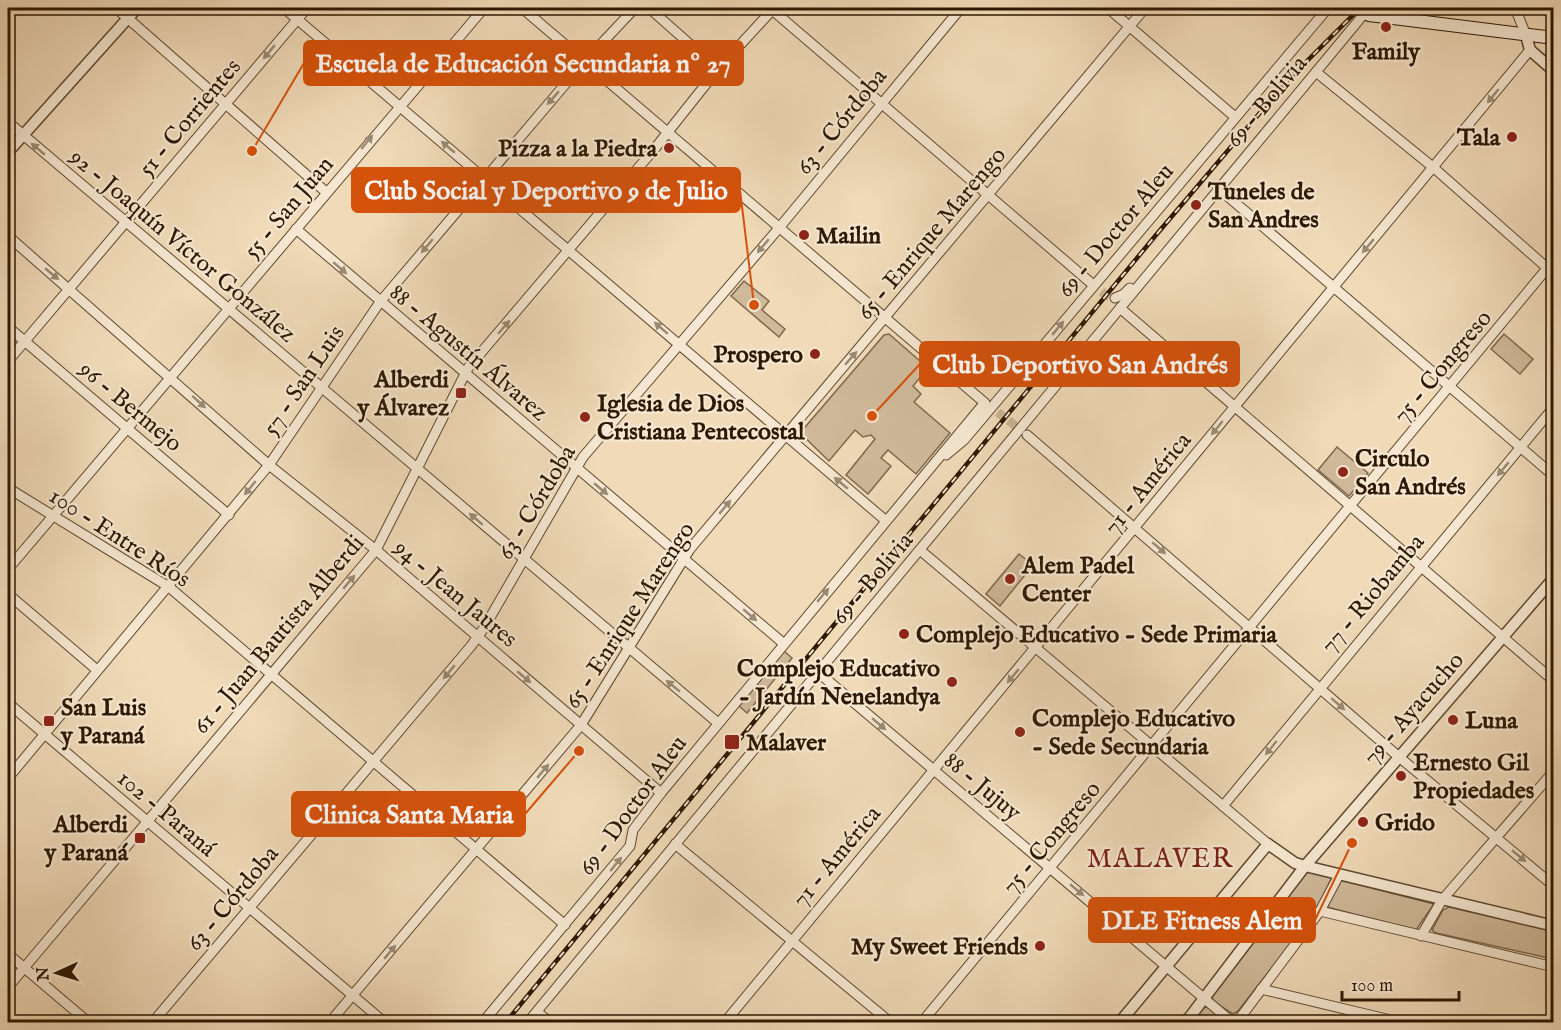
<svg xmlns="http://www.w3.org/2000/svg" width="1561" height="1030" viewBox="0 0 1561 1030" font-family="'IM FELL English',serif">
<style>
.green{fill:#cfb999;stroke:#7e684d;stroke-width:1.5}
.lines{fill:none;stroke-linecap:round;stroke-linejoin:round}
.minor-tunnel{stroke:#c9b393;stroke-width:9;stroke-dasharray:9 4.5;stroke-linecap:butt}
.minor-casing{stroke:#5e482f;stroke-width:11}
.tertiary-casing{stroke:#5e482f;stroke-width:13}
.secondary-casing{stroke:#2d1801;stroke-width:14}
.minor{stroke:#f5e7d1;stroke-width:9}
.tertiary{stroke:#f5e7d1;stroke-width:10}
.secondary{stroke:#f5e7d1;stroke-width:12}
.rail-casing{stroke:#2d1801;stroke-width:4.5}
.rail{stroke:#f5e7d1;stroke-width:2;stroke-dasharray:7;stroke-linecap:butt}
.oneway{fill:#9b8a73}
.poi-dot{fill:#8f2418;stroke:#f5e7d1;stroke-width:2}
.labels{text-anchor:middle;stroke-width:4.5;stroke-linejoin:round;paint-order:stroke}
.poi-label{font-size:24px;font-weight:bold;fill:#2d1801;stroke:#f5e7d1;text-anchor:start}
.street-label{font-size:24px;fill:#2d1801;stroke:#f5e7d1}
.quarter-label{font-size:27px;letter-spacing:1.5px;fill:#7a1f14;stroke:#f5e7d1}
.leader{fill:none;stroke:#d5520b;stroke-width:2}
.callout-dot{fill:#d5520b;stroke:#f5e7d1;stroke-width:2}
.callout{fill:#d5520b;stroke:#d5520b;stroke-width:2}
.callout-label{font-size:26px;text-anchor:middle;font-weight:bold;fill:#fff}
</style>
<rect width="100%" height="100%" fill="#f0dab8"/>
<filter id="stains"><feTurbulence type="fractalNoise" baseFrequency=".00333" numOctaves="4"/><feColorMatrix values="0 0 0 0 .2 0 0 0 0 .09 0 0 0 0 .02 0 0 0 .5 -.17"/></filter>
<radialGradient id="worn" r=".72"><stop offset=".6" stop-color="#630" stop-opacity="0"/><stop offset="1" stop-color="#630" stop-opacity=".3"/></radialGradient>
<g class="green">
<path d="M744,281l25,20 -7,9 23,19 -6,8 -48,-41z"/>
<path d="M889,334l39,34 -15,18 8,8 -7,8 36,31 -34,41 -28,-24 -7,8 10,8 -23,28 -22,-19 29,-36 -4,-4 -8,2 -8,-7 -26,31 -29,-28 84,-98z"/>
<path d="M1504,334l29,25 -13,15 -29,-25z"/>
<path d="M1337,447l31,26 -19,23 -31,-26z"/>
<path d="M1019,554l14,11 -33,41 -14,-12z"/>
<path d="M784,651l8,7 -45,55 -8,-7z"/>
<path d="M1309,871l23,6 -17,36 -77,98 -5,3 -19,-12 -2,-5 92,-124z"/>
<path d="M1340,880l94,24 -18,26 -89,-23z"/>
<path d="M1449,907l104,24v28l-117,-26 -4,-3 11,-20z"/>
<path d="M1205,1007l5,1 16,14h-36z"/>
</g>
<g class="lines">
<g class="minor-tunnel">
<path d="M1091,283l16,13 8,2"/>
<path d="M987,404l39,30"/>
</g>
<defs>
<g id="minor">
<path d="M116,8l210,184"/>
<path d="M284,8l601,512"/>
<path d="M522,8l463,395"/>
<path d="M649,8l69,61"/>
<path d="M770,8l321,275"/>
<path d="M1108,8l127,109"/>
<path d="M1515,8l11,27"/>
<path d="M1402,19l16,-11"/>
<path d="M1316,72l118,96 120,106"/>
<path d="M8,122l710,601"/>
<path d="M1218,188l336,288"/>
<path d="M296,229l487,414"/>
<path d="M8,236l261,229 107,85 285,243"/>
<path d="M1115,298l9,-4 6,-6"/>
<path d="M1120,308l434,373"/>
<path d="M8,327l221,188"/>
<path d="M8,361l299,-353"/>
<path d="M1027,435l372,322 155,129"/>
<path d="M946,455l18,-15 364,-432"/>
<path d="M8,488l161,99 396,338"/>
<path d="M920,550l348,294"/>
<path d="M8,569l476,-561"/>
<path d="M8,594l89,76"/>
<path d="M819,673l413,349"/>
<path d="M8,703l376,319"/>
<path d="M8,778l261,-313 111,-163 205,-241 50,-53"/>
<path d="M1223,806l331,-399"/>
<path d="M675,844l215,178"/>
<path d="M1320,911l234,56"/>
<path d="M1421,936l21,-36 112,-129"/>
<path d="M8,954l80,68"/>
<path d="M8,987l368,-437 92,-182 188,-221 62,-78 56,-61"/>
<path d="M1261,989l138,33"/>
<path d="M537,1012l13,10"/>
<path d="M153,1022l318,-376 13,-18 99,-171 196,-229 182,-220"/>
<path d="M330,1022l251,-297 109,-176 455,-541"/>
<path d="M483,1022l147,-176 3,-16 28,-37 320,-386"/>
<path d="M528,1022l836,-1008"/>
<path d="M725,1022l805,-972"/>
<path d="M922,1022l632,-762"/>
<path d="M1237,1022l83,-111 19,-36"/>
<path d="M1551,1022l3,-3"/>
</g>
<g id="tertiary">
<path d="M1526,35l4,15 24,21"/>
<path d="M8,152l129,-144"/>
<path d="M1120,1022l148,-178 27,19 10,3 249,60"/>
<path d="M1186,1022l119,-156 249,-288"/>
</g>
<path id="secondary" d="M1355,8l14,7 185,23"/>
</defs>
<use href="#minor" class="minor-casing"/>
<use href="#tertiary" class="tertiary-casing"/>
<use href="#secondary" class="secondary-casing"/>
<use href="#minor" class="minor"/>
<use href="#tertiary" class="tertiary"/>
<use href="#secondary" class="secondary"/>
<defs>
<path id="rail" d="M506,1022l650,-787 131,-154 73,-73"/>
</defs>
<use href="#rail" class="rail-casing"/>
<use href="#rail" class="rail"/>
</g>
<defs><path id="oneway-solid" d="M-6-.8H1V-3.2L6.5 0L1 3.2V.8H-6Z" transform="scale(1.5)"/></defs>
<g class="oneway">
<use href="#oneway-solid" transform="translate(269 52) rotate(130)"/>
<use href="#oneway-solid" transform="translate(1493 96) rotate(129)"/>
<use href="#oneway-solid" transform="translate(553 98) rotate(131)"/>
<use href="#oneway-solid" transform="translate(367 142) rotate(-50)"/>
<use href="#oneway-solid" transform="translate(448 147) rotate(-140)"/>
<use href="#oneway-solid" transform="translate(38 149) rotate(-140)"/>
<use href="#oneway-solid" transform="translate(427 246) rotate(130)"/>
<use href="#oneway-solid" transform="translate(763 246) rotate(130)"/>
<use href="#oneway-solid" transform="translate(1368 246) rotate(130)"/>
<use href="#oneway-solid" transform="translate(340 268) rotate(41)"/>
<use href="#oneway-solid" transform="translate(52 274) rotate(40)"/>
<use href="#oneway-solid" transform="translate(504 327) rotate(-49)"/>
<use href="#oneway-solid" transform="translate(661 328) rotate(-139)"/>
<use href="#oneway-solid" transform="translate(1058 328) rotate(-50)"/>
<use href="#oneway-solid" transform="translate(851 358) rotate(-49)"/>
<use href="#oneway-solid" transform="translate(199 402) rotate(42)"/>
<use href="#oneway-solid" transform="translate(1217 428) rotate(129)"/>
<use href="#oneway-solid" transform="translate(1503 469) rotate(130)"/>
<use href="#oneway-solid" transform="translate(841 483) rotate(-140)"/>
<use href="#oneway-solid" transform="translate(250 488) rotate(129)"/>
<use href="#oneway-solid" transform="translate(601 489) rotate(40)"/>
<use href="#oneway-solid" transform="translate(725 507) rotate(-50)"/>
<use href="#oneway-solid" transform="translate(476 519) rotate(-139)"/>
<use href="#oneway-solid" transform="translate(1159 548) rotate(41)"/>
<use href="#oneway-solid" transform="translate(349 582) rotate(-50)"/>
<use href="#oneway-solid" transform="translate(823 595) rotate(-50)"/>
<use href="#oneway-solid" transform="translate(750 615) rotate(41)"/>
<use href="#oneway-solid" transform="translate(449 672) rotate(130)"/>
<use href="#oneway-solid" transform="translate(1013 676) rotate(130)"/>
<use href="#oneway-solid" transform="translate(524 677) rotate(40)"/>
<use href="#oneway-solid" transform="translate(673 686) rotate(-141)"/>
<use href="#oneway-solid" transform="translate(1338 704) rotate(41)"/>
<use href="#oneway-solid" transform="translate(879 724) rotate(40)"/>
<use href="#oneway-solid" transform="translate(1271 748) rotate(129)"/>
<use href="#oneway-solid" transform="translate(543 771) rotate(-50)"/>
<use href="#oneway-solid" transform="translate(1519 856) rotate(40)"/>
<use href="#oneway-solid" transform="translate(616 864) rotate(-51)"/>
<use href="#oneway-solid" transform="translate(1077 890) rotate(40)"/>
<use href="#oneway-solid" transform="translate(390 952) rotate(-50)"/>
</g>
<g class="poi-dot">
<circle cx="1386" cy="27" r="6"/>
<circle cx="1512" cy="137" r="6"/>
<circle cx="669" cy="148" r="6"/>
<circle cx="1196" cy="205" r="6"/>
<circle cx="804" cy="235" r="6"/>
<circle cx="815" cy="354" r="6"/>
<rect x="455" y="387" width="12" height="12" rx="3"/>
<circle cx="585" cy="417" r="6"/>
<circle cx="1343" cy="472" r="6"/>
<circle cx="1010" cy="579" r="6"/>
<circle cx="904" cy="634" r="6"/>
<circle cx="952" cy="682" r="6"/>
<circle cx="1453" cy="720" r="6"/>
<rect x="43" y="715" width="12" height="12" rx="3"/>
<circle cx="1020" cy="732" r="6"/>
<rect x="724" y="734" width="16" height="16" rx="3"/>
<circle cx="1401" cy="776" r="6"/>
<circle cx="1363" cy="822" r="6"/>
<rect x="134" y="832" width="12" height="12" rx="3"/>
<circle cx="1040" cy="946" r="6"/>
</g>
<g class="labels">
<g class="poi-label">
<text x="1386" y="59" text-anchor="middle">Family</text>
<text x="1500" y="145" text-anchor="end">Tala</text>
<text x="657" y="156" text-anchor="end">Pizza a la Piedra</text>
<text x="1208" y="199">Tuneles de<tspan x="1208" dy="28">San Andres</tspan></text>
<text x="816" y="243">Mailin</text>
<text x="803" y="362" text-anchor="end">Prospero</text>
<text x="449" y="387" text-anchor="end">Alberdi<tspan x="449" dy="28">y Álvarez</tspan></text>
<text x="597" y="411">Iglesia de Dios<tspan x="597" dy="28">Cristiana Pentecostal</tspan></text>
<text x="1355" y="466">Circulo<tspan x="1355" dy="28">San Andrés</tspan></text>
<text x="1022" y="573">Alem Padel<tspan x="1022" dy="28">Center</tspan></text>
<text x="916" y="642">Complejo Educativo - Sede Primaria</text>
<text x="940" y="676" text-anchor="end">Complejo Educativo<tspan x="940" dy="28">- Jardín Nenelandya</tspan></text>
<text x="61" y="715">San Luis<tspan x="61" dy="28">y Paraná</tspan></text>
<text x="1032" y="726">Complejo Educativo<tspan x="1032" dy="28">- Sede Secundaria</tspan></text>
<text x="1465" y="728">Luna</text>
<text x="746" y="750">Malaver</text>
<text x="1413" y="770">Ernesto Gil<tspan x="1413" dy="28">Propiedades</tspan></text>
<text x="1375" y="830">Grido</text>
<text x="128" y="832" text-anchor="end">Alberdi<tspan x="128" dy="28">y Paraná</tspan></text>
<text x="1028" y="954" text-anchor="end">My Sweet Friends</text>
</g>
<g class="street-label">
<text transform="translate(1266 101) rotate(-50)" y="8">69 - Bolivia</text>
<text transform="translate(189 117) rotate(-50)" y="8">51 - Corrientes</text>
<text transform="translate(841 121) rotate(-51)" y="8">63 - Córdoba</text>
<text transform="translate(288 207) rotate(-50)" y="8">55 - San Juan</text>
<text transform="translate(1115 230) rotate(-50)" y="8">69 - Doctor Aleu</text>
<text transform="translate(931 233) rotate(-50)" y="8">65 - Enrique Marengo</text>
<text transform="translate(183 245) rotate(40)" y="8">92 - Joaquín Víctor González</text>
<text transform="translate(469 352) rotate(40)" y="8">88 - Agustín Álvarez</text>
<text transform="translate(1442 366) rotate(-50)" y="8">75 - Congreso</text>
<text transform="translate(303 380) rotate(-56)" y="8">57 - San Luis</text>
<text transform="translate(131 406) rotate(40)" y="8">96 - Bermejo</text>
<text transform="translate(1147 483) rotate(-51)" y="8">71 - América</text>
<text transform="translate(536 502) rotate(-59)" y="8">63 - Córdoba</text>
<text transform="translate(120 537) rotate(33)" y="8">100 - Entre Ríos</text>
<text transform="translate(872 578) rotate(-50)" y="8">69 - Bolivia</text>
<text transform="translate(456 593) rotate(40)" y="8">94 - Jean Jaures</text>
<text transform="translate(1372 593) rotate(-50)" y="8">77 - Riobamba</text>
<text transform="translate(629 615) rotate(-57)" y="8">65 - Enrique Marengo</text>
<text transform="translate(278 634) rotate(-50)" y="8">61 - Juan Bautista Alberdi</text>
<text transform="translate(1413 708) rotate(-49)" y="8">79 - Ayacucho</text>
<text transform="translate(983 786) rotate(40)" y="8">88 - Jujuy</text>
<text transform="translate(632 805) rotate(-54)" y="8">69 - Doctor Aleu</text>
<text transform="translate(167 813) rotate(40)" y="8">102 - Paraná</text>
<text transform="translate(1051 837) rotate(-50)" y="8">75 - Congreso</text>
<text transform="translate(836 856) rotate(-50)" y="8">71 - América</text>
<text transform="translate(232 898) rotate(-50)" y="8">63 - Córdoba</text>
</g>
<g class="quarter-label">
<text x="1160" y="867">MALAVER</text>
</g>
</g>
<path class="leader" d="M252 151L304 63M754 305L740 190M872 416L920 364M579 751L525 814M1352 843L1315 920"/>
<g class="callout-dot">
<circle cx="252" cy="151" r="6"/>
<circle cx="754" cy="305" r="6"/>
<circle cx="872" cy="416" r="6"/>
<circle cx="579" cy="751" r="6"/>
<circle cx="1352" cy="843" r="6"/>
</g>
<g class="callout">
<rect x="304" y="41" width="439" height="44" rx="6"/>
<rect x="352" y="168" width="388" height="44" rx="6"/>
<rect x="920" y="342" width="319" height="44" rx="6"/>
<rect x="292" y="792" width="233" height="44" rx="6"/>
<rect x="1089" y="898" width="226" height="44" rx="6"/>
</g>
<g class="callout-label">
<text x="523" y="72">Escuela de Educación Secundaria nº 27</text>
<text x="546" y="199">Club Social y Deportivo 9 de Julio</text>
<text x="1080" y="373">Club Deportivo San Andrés</text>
<text x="409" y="823">Clinica Santa Maria</text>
<text x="1202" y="929">DLE Fitness Alem</text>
</g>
<rect width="1561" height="1030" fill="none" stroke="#f0dab8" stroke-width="30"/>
<rect x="9" y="9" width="1543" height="1012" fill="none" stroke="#2d1801" stroke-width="3"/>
<rect x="15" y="15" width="1531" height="1000" fill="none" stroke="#2d1801" stroke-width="1.5"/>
<g transform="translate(57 973) rotate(266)" stroke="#f5e7d1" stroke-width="4.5" paint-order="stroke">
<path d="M0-4.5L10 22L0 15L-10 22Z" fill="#2d1801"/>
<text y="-9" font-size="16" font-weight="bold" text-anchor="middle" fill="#2d1801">N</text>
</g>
<path d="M1342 991v9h117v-9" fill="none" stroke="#2d1801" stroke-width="3"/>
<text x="1351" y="991" font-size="18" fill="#2d1801" stroke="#f5e7d1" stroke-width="4.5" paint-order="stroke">100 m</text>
<rect width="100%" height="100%" filter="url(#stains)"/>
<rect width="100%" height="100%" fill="url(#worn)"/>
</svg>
